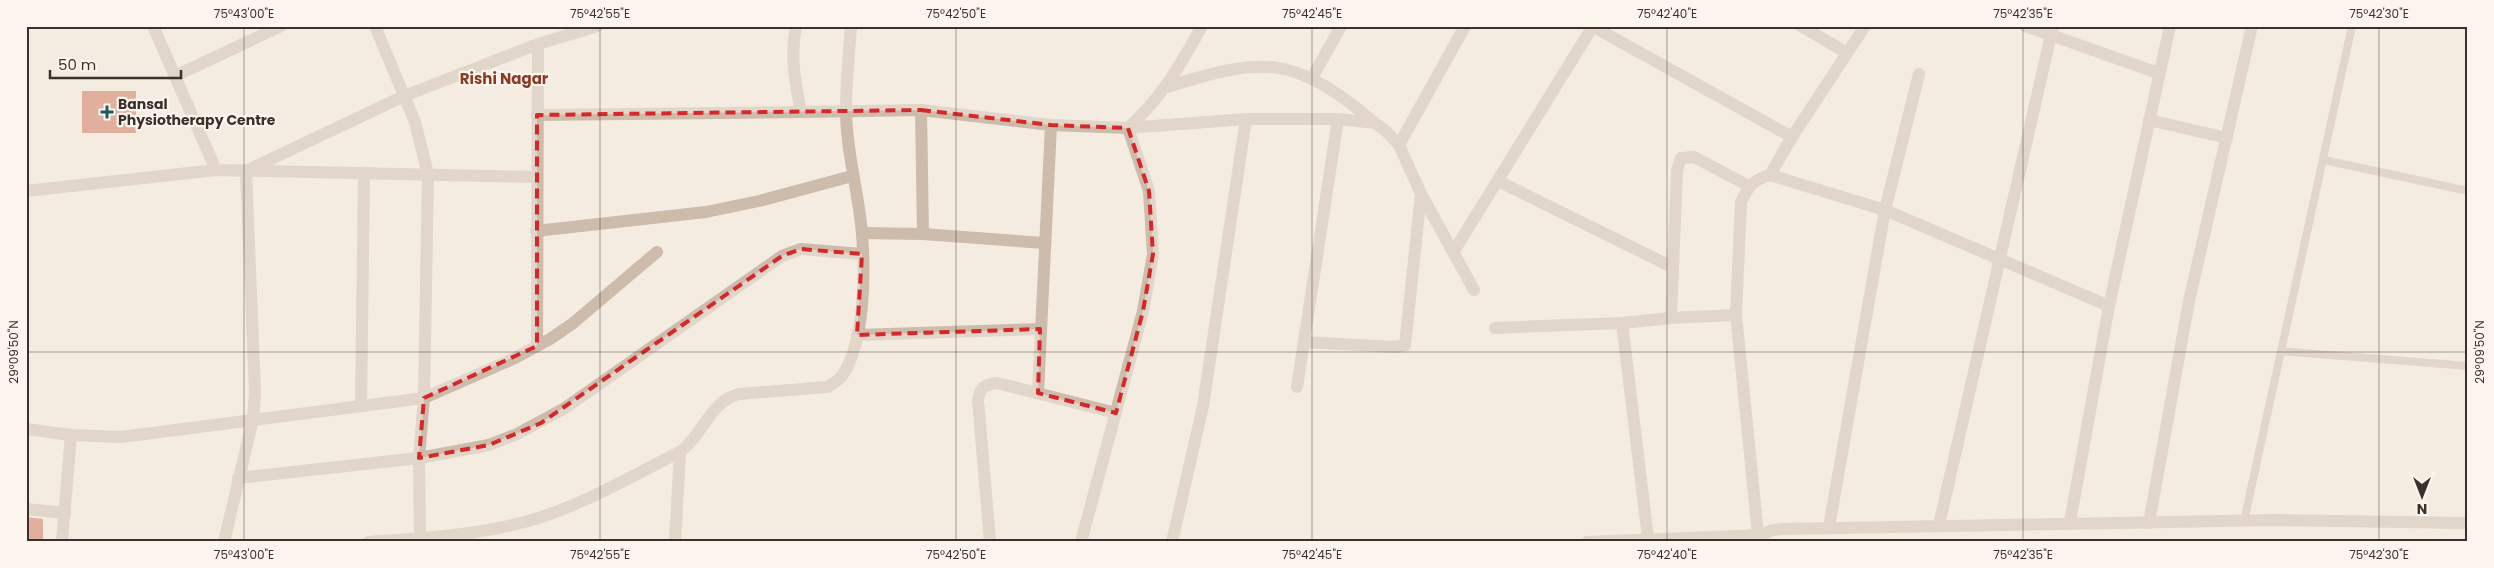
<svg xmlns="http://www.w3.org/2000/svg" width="2494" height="568" viewBox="0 0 2494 568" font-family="Poppins,sans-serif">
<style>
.building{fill:#c8694b}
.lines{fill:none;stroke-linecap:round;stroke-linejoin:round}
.service{stroke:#cdbbac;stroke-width:8}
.minor{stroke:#cdbbac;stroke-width:12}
.marked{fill:none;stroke:#d62828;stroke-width:4;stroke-dasharray:10 6;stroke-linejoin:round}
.ticks{fill:none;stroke:#3b302b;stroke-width:1;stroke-opacity:0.45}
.poi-dot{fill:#1f5a5e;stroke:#fbf5ee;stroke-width:2}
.labels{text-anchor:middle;stroke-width:4.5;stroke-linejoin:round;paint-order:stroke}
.poi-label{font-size:14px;font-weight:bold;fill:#3b302b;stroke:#fbf5ee;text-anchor:start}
.neighbourhood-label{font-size:15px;font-weight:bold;fill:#8c3b22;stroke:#fbf5ee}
.neatline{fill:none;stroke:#3b302b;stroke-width:2}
.ticks-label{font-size:12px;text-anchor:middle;fill:#3b302b}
</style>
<rect width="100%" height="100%" fill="#f4ebe1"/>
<g class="building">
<rect x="82" y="91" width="54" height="42"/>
<path d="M26,517l17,2v23h-17z"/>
</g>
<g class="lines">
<g class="service">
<path d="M2324,160l144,31"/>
<path d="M2281,351l187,15"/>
<path d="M2244,521l108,-495"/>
</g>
<g class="minor">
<path d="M153,26l63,144"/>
<path d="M375,26l40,96 13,52 -4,224 -5,60 1,80"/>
<path d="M796,26c-6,31 -1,56 5,86l120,-2 130,15 77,3c34,-31 52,-62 74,-102"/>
<path d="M1592,26l200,111"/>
<path d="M1801,26l46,27"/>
<path d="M2025,26l133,47"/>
<path d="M175,76l106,-50"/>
<path d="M1312,78l29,-52"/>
<path d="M1167,87c98,-31 127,-32 208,36"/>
<path d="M921,110l2,124"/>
<path d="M537,115l264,-3"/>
<path d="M2149,120l78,18"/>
<path d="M1399,145l66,-119"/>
<path d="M1770,175l22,-38 73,-111"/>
<path d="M1498,181l174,86"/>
<path d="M26,191l190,-21 320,7"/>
<path d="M536,231l170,-19 53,-11 93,-25"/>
<path d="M862,233l61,1 121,9"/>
<path d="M1454,251l139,-225"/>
<path d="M1671,318l6,-148 4,-12 13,-1 55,29"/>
<path d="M1622,323l26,215"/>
<path d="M1495,328l127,-5 49,-5 65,-3"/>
<path d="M857,335l183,-6"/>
<path d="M1304,342l91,5 10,-2 16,-151"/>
<path d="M537,346l1,-302"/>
<path d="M1297,387l41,-268"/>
<path d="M1038,393l13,-268"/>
<path d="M361,406l3,-233"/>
<path d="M26,429l45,6 50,2 303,-39 91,-40 35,-19 22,-15 85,-72"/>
<path d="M238,478l181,-20 70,-13 28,-11 48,-26 217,-152 19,-7 61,5"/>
<path d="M26,509l39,4"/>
<path d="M2070,522l39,-216 61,-280"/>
<path d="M2149,523l40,-222 63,-275"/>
<path d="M1939,525l114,-499"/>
<path d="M1829,527l56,-317 34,-136"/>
<path d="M1758,535l-22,-220 5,-113c7,-15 12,-22 29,-27l115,35 224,96"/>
<path d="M62,542l9,-107"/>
<path d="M224,542l29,-123 2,-27 -9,-221 158,-75 134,-52 60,-18"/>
<path d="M369,542c55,-4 113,-7 166,-23 50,-15 98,-44 145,-67 24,-18 29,-50 59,-58l88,-7c7,-4 13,-7 17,-14 21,-35 21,-99 18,-139 -3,-41 -16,-82 -16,-124 0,-28 3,-56 5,-84"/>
<path d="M675,542l5,-90"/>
<path d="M990,542l-12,-142c2,-13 7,-15 19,-17l119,30"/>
<path d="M1081,542l62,-231 10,-57 -4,-63 -21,-63 118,-9h92l37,4 11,8 13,14 22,49 53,96"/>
<path d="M1172,542l31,-136 43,-287"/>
<path d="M1587,542l175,-7"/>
<path d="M1758,542c6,-11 13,-12 25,-13l493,-9 192,3"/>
</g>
</g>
<path d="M0 0H2494V568H0ZM921,110l130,15 77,3 21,63 4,63 -10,57 -27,102 -78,-20 2,-64 -183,6 5,-81 -61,-5 -19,7 -241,167 -52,22 -70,13 5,-60 113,-52v-231z" fill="#f4ebe1" fill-opacity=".55" fill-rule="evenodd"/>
<path class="marked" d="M921,110l130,15 77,3 21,63 4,63 -10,57 -27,102 -78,-20 2,-64 -183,6 5,-81 -61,-5 -19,7 -241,167 -52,22 -70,13 5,-60 113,-52v-231z"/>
<path class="ticks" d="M244,26v516M600,26v516M956,26v516M1312,26v516M1667,26v516M2023,26v516M2379,26v516M26,352h2442"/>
<path class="poi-dot" d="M104.5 104.5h5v5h5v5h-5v5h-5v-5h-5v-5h5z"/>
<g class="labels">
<g class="poi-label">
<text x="118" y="109">Bansal<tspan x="118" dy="16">Physiotherapy Centre</tspan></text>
</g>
<g class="neighbourhood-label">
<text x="504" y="84">Rishi Nagar</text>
</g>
</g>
<rect width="2494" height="568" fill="none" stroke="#fbf5ee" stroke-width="55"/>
<g transform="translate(2422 496) rotate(180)" stroke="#fbf5ee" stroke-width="4" paint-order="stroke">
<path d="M0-4L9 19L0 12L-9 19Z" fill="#3b302b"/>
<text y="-8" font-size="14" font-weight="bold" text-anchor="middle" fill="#3b302b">N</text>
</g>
<path d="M50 70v8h131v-8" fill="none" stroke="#3b302b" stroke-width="2.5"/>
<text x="58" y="70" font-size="15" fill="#3b302b" stroke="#fbf5ee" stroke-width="4" paint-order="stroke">50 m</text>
<rect x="28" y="28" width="2438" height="512" class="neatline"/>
<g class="ticks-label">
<text x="244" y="18">75°43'00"E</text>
<text x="600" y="18">75°42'55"E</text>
<text x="956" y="18">75°42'50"E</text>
<text x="1312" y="18">75°42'45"E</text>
<text x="1667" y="18">75°42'40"E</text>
<text x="2023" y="18">75°42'35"E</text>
<text x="2379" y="18">75°42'30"E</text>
<text transform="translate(2480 352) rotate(-90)" y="4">29°09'50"N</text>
<text transform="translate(14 352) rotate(-90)" y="4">29°09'50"N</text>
<text x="244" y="559">75°43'00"E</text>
<text x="600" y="559">75°42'55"E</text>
<text x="956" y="559">75°42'50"E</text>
<text x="1312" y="559">75°42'45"E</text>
<text x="1667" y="559">75°42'40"E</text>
<text x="2023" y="559">75°42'35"E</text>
<text x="2379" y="559">75°42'30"E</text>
</g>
</svg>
